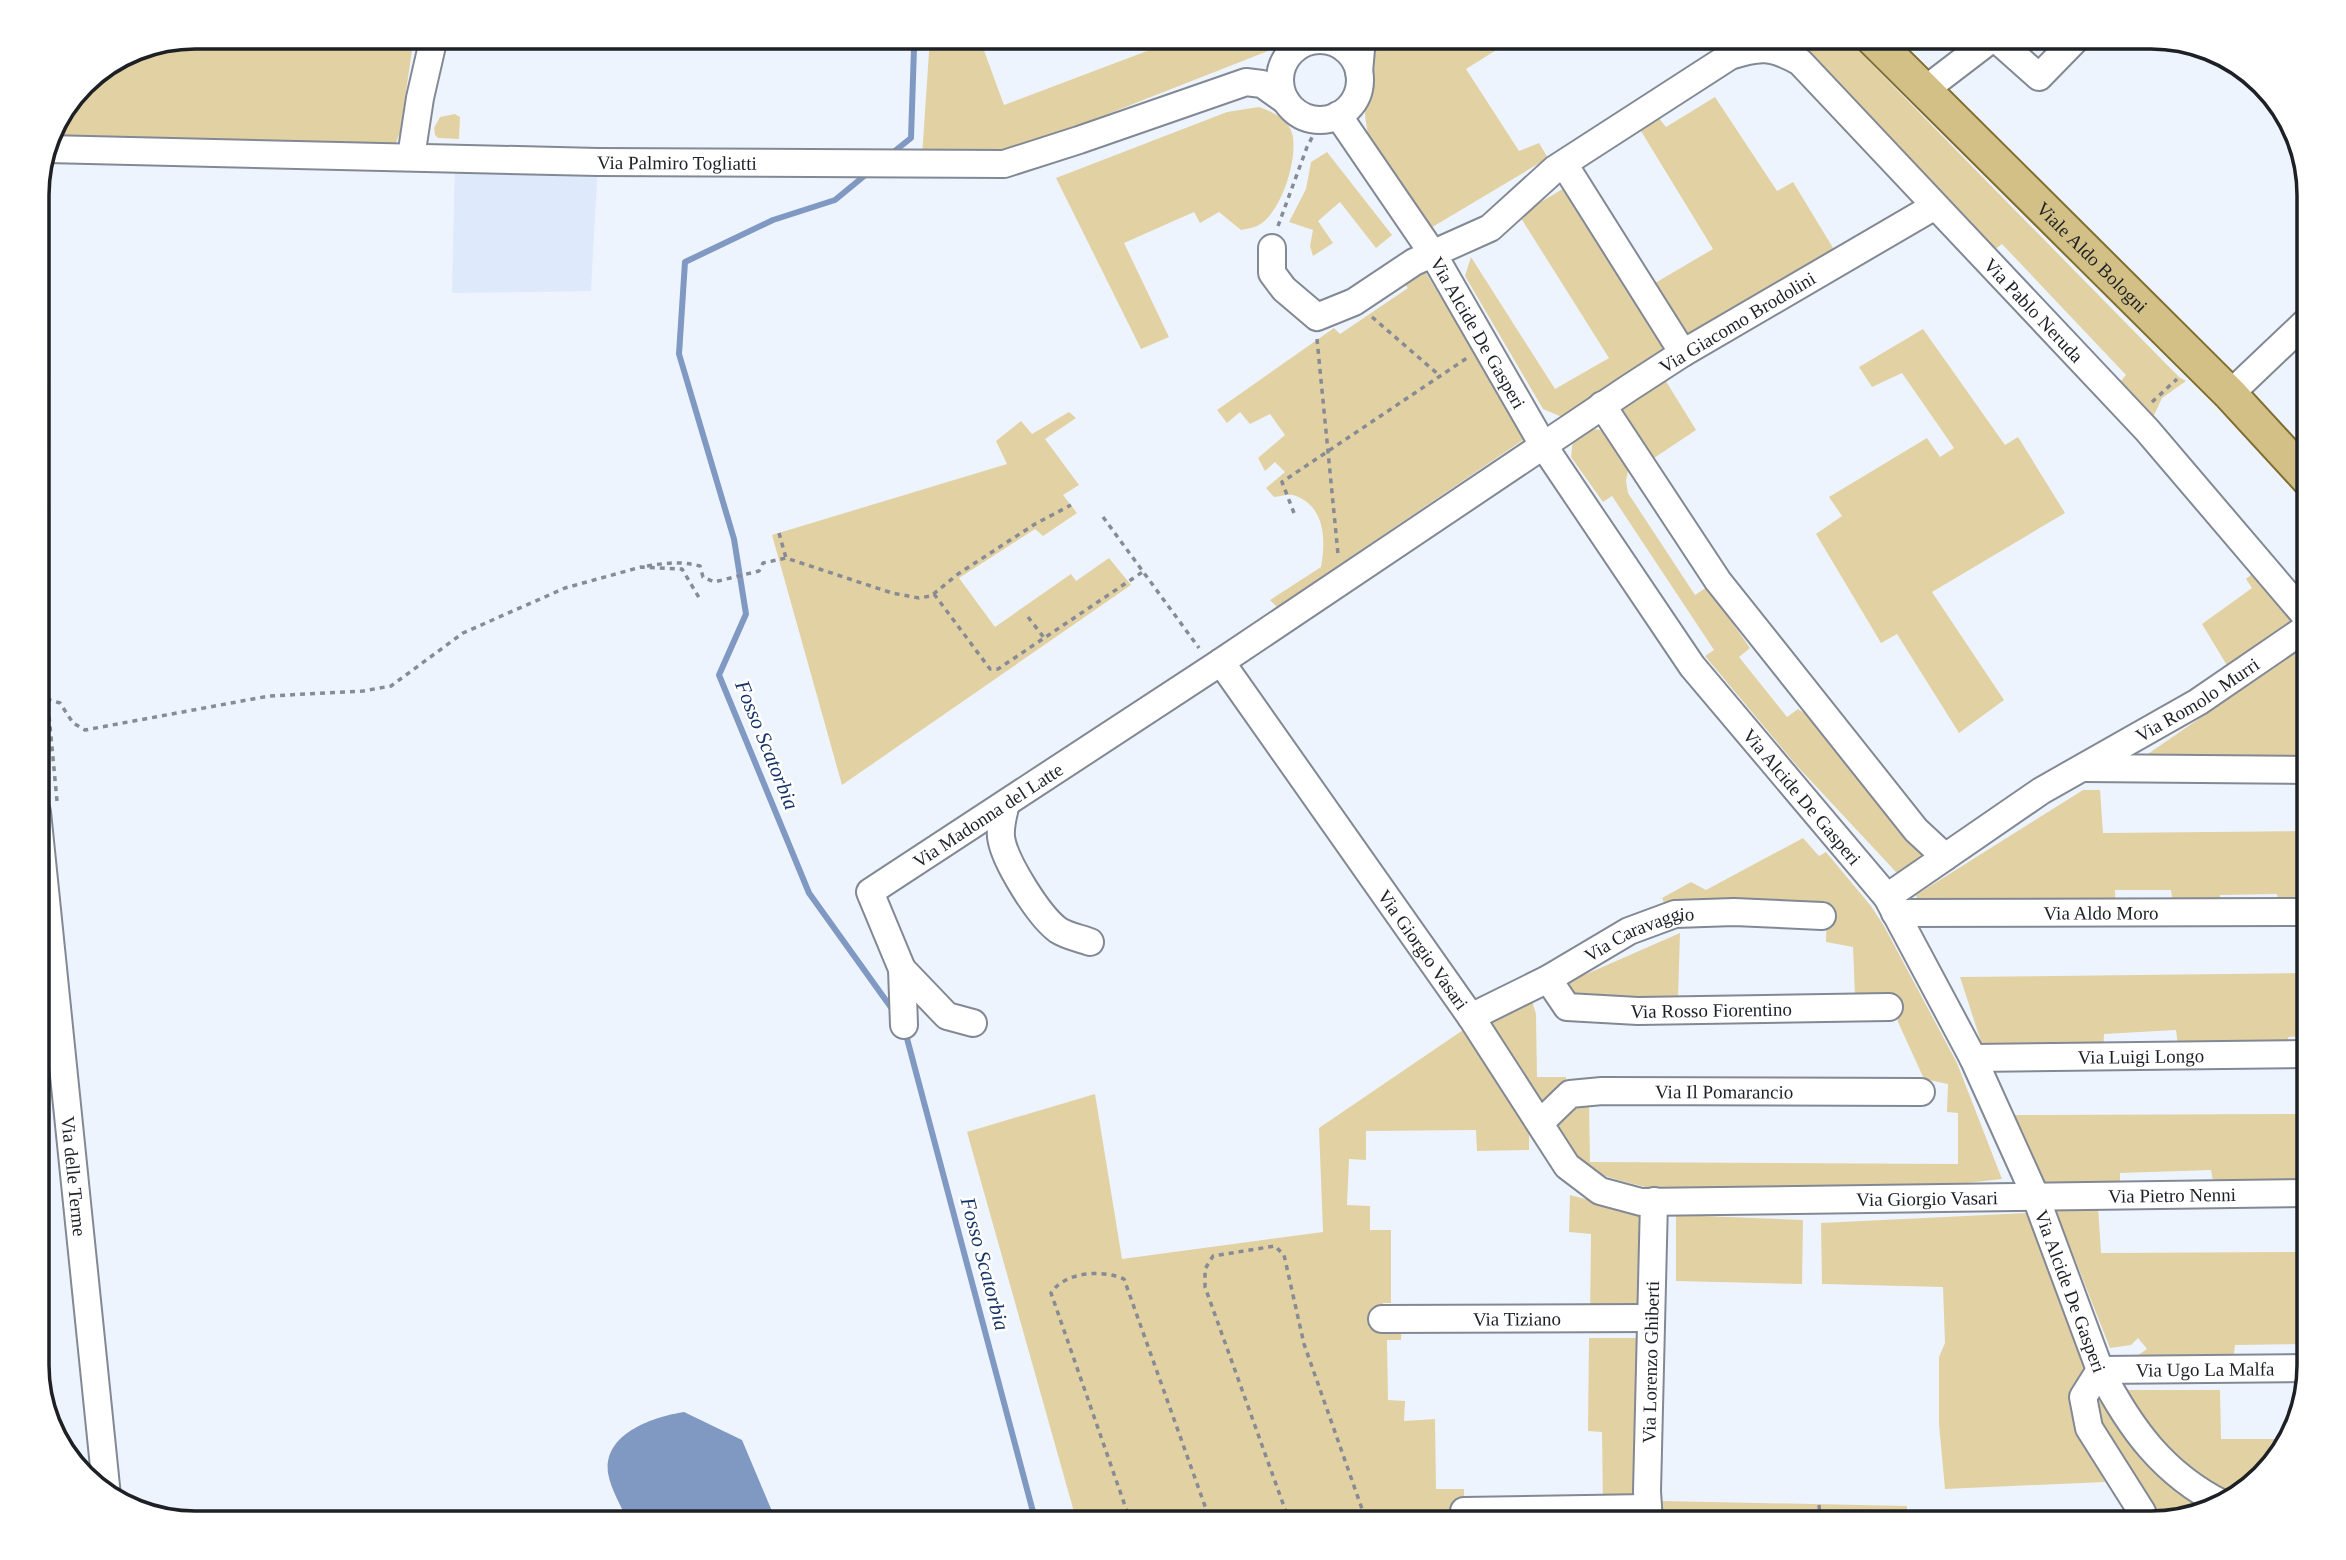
<svg xmlns="http://www.w3.org/2000/svg" width="2346" height="1560" viewBox="0 0 2346 1560" font-family="'Times New Roman',serif">
<style>
.built{fill:#dee9fc}
.green{fill:#e2d1a3}
.water{fill:#8099c3}
.lines{fill:none;stroke-linecap:round;stroke-linejoin:round}
.stream{stroke:#8099c3;stroke-width:6}
.minor-casing{stroke:#828994;stroke-width:30}
.major-casing{stroke:#806d30;stroke-width:37}
.path{stroke:#878b93;stroke-width:3.5;stroke-dasharray:5 5;stroke-linecap:butt}
.minor{stroke:#fff;stroke-width:26}
.major{stroke:#d3c086;stroke-width:33}
.labels{text-anchor:middle;stroke-width:5;stroke-linejoin:round;paint-order:stroke}
.street-label{font-size:19px;fill:#1d2025;stroke:#fff}
.water-label{font-size:21px;font-style:italic;fill:#163468;stroke:#fff}
.rim{fill:none;stroke:#1d2025;stroke-width:3.5}
</style>
<rect width="100%" height="100%" fill="#eef4fe"/>
<path class="built" d="M455,159l143,3 -7,129 -139,2z"/>
<g class="green">
<path d="M195,37h219l-14,95 -9,24 -344,-7 6,-24 30,-42 52,-34z"/>
<path d="M930,37h49l25,68 180,-68h76l8,14 -270,106 -76,-1z"/>
<path d="M1379,37h138l-51,32 53,82 20,-8 9,15 -124,74c-14,-22 -38,-51 -48,-74 -16,-36 -13,-76 -7,-114z"/>
<path d="M1722,37h123l334,340 7,4 -24,17 -15,32 -36,-38 15,-17 -124,-131 -18,14 -180,-191 -77,-19z"/>
<path d="M1715,97l62,94 16,-9 48,79 -150,88 -41,-63 63,-37 -80,-131 17,-11 16,20z"/>
<path d="M1259,107c13,5 28,10 33,26 7,24 -11,82 -35,93 -4,2 -12,3 -16,4l-22,-18 -19,11 -6,-11 -70,31 45,94 -28,12 -85,-171 171,-66z"/>
<path d="M455,114l5,3 -1,22 -21,-1 -3,-3 -1,-7 6,-11z"/>
<path d="M1327,152l65,83 -16,13 -36,-46 -22,19 15,22 -20,13 -3,-10 3,-16 -24,-8 17,-33 5,-27z"/>
<path d="M1566,187l107,163 -111,67 -19,-8 -78,-133 6,-19 84,132 54,-31 -90,-143z"/>
<path d="M1423,268l103,170 -249,169 -7,-7 51,-33c5,-27 4,-60 -25,-71 -6,-3 -15,0 -22,1l-8,-9 19,-16 -10,-10 -10,9 -7,-13 27,-23 -15,-21 -20,10 -10,-12 -13,11 -10,-13 117,-82 6,6 68,-46 -7,-8z"/>
<path d="M1923,329l82,116 13,-8 47,76 -133,79 72,108 -45,33 -62,-99 -16,9 -65,-109 26,-18 -13,-19 98,-59 13,19 14,-9 -52,-75 -30,14 -13,-20z"/>
<path d="M1664,378l32,52 -54,36 -35,-54z"/>
<path d="M1069,412l7,6 -31,21 34,46 -16,10 14,18 -34,23 -8,-7 -76,49 36,49 76,-53 5,7 33,-23 22,27 -289,200 -70,-250 235,-71 -11,-23 25,-20 11,13z"/>
<path d="M1590,428l15,3 24,35 -3,15 2,12 67,102 12,-8 43,61 -11,9 48,60 11,-8 15,10 111,132 1,7 -17,14h-12l-99,-106 -92,-110 9,-6 -102,-154 -9,6 -32,-45 2,-18z"/>
<path d="M2263,565l46,55 -75,57 -32,-53 50,-36 -6,-9z"/>
<path d="M2309,643v127l-183,-1z"/>
<path d="M2083,790h17l3,43 206,-2v81h-30l-2,-18 -57,1v17h-46l-3,-22h-56l1,23h-192l-8,-18z"/>
<path d="M1803,838l16,18 7,-4 45,54 13,20 73,137 45,116 -44,5 -304,5c-47,-12 -83,-15 -100,-68l18,-19 17,1 1,59 368,2v-51l-11,-1 1,-28 -24,-5 -26,-57v-25h-43l-2,-50 -27,-5 1,-32 -161,-3 -4,-9 29,-16 15,8z"/>
<path d="M1680,933l-2,66 -104,1 -8,-17z"/>
<path d="M2309,973v63l-21,1 2,17h-111l-3,-24 -72,4 -1,21 -117,2 -26,-80z"/>
<path d="M1532,1001l4,13 1,63h29v10l-23,22 -55,-84z"/>
<path d="M1466,1028l63,98v24l-52,1 -1,-21 -110,1v29l-17,-1 -2,46 23,1v24h21v73h-8l-1,16h20l-1,21h-14l1,60 17,1 -1,20 31,-2 1,70h28v34h-384l-6,-11 -107,-380 128,-38 27,165 201,-27 -4,-104z"/>
<path d="M2309,1114v79h-94l-4,-23 -91,3v21l-73,1 -34,-80z"/>
<path d="M1570,1195l70,18v105h-50l1,-84 -22,-2z"/>
<path d="M2098,1207l3,46 199,-1v12h9v80l-74,1 -3,24 -92,1 -3,-14 10,-7 -9,-11 -7,7 -21,3 -55,-139z"/>
<path d="M2027,1213l64,155 -12,63 26,51 -160,7 -6,-65v-67l6,-14 -2,-56 -121,-3 -1,-61z"/>
<path d="M1676,1215l127,5 -1,64 -126,-3z"/>
<path d="M1589,1338h52l-5,170 -33,1 -1,-77 -14,-1z"/>
<path d="M2122,1390h98l1,49h65l-4,14 -49,46 -45,-27 -43,-40z"/>
<path d="M2103,1395l106,113 -56,15 -45,-78 -15,-40z"/>
<path d="M1662,1501l245,5v17h-246z"/>
</g>
<path class="water" d="M684,1412l58,28 35,83h-148c-7,-15 -18,-33 -21,-50 -5,-39 44,-56 76,-61z"/>
<g class="lines">
<g class="stream">
<path d="M891,154l20,-16 3,-90 -3,-11"/>
<path d="M869,172l-34,28 -62,20 -88,42 -6,92 55,185 12,75 -27,61 90,218 86,120"/>
<path d="M905,1031l131,492"/>
</g>
<defs>
<g id="minor">
<path d="M1994,37l45,40 39,-40"/>
<circle cx="1320" cy="80" r="40"/>
<path d="M1359,72l2,-23 4,-12"/>
<path d="M1926,89l68,-52"/>
<path id="s1" d="M1338,115l95,139 110,191 149,221 195,231 86,161 62,137 65,175c30,58 63,104 123,134"/>
<path id="s2" d="M47,149l551,13 406,2 75,-24 167,-58 16,2 24,17"/>
<path d="M411,157l9,-59 14,-61"/>
<path d="M1564,164l119,189"/>
<path id="s3" d="M1935,206l-252,147 -54,35 -408,274 250,355 96,149 33,25 41,11 668,-9"/>
<path id="s4" d="M1272,248v25l12,16 33,28 37,-15 60,-40 76,-34 65,-59 175,-113c30,-10 42,-10 70,6l347,368 162,190"/>
<path d="M2230,394l79,-75"/>
<path d="M1602,405l116,176 198,249 29,27"/>
<path d="M2084,768l225,2"/>
<path d="M1006,804c-3,11 -6,21 -5,33 3,24 38,79 57,93 9,6 21,8 32,12"/>
<path id="s5" d="M37,812l70,684"/>
<path id="s6" d="M1887,897l154,-106 157,-89 111,-76"/>
<path id="s7" d="M1895,913l414,-1"/>
<path d="M902,969l45,47 26,7"/>
<path id="s8" d="M1548,979l19,28 71,4 251,-4"/>
<path id="s9" d="M1471,1017l77,-38 81,-48 46,-17 59,-2 88,4"/>
<path id="s10" d="M904,1025l-2,-56 -32,-77 351,-230"/>
<path id="s11" d="M1973,1058l336,-4"/>
<path id="s12" d="M1540,1123l30,-29 32,-3 319,1"/>
<path id="s13" d="M1382,1319l269,-1"/>
<path id="s14" d="M2100,1370l208,-2"/>
<path d="M2100,1370l-17,27 6,31 53,84 4,11"/>
<path d="M1464,1511l184,-3"/>
<path id="s15" d="M1649,1523l-2,-32 7,-290"/>
</g>
<g id="major">
<path id="s16" d="M1871,37l359,357 79,86"/>
</g>
</defs>
<use href="#minor" class="minor-casing"/>
<use href="#major" class="major-casing"/>
<g class="path">
<path d="M1278,226l29,-79 11,-21"/>
<path d="M1372,317l67,58"/>
<path d="M1317,339l21,215"/>
<path d="M2152,402l25,-23"/>
<path d="M1294,513l-12,-31 185,-124"/>
<path d="M1103,517l96,131"/>
<path d="M779,533l7,25"/>
<path d="M647,566c19,-3 34,-5 53,0l3,11 11,5 45,-11 4,-8 23,-5 106,35 27,5 12,-2 27,-22 77,-50 36,-19"/>
<path d="M37,587l20,214"/>
<path d="M934,594l56,75h8l146,-98"/>
<path d="M1028,617l17,22"/>
<path d="M37,696l23,7 13,20 12,7 184,-34 94,-5 28,-5 72,-53 102,-45 76,-21 41,2 19,32"/>
<path d="M37,1207l2,2"/>
<path d="M1819,1505l1,12 5,6"/>
<path d="M1131,1523l-80,-230c13,-21 51,-24 73,-14l87,244"/>
<path d="M1290,1523l-85,-236v-18l8,-13 62,-10 9,9 20,89 63,179"/>
</g>
<use href="#minor" class="minor"/>
<use href="#major" class="major"/>
</g>
<g class="labels">
<g class="street-label">
<text dy="7" stroke="none"><textPath href="#s2" startOffset="630">Via Palmiro Togliatti</textPath></text>
<text dy="7" stroke="none"><textPath href="#s16" startOffset="312">Viale Aldo Bologni</textPath></text>
<text dy="7" stroke="none"><textPath href="#s4" startOffset="994">Via Pablo Neruda</textPath></text>
<text transform="translate(1737 322) rotate(-31)" y="7">Via Giacomo Brodolini</text>
<text dy="7" stroke="none"><textPath href="#s1" startOffset="259">Via Alcide De Gasperi</textPath></text>
<text dy="7" stroke="none"><textPath href="#s6" startOffset="368">Via Romolo Murri</textPath></text>
<text dy="7" stroke="none"><textPath href="#s1" startOffset="826">Via Alcide De Gasperi</textPath></text>
<text dy="7" stroke="none"><textPath href="#s10" startOffset="280">Via Madonna del Latte</textPath></text>
<text dy="7" stroke="none"><textPath href="#s7" startOffset="206">Via Aldo Moro</textPath></text>
<text dy="7" stroke="none"><textPath href="#s9" startOffset="189">Via Caravaggio</textPath></text>
<text dy="7" stroke="none"><textPath href="#s3" startOffset="1199">Via Giorgio Vasari</textPath></text>
<text dy="7" stroke="none"><textPath href="#s8" startOffset="178">Via Rosso Fiorentino</textPath></text>
<text dy="7" stroke="none"><textPath href="#s11" startOffset="168">Via Luigi Longo</textPath></text>
<text dy="7" stroke="none"><textPath href="#s12" startOffset="196">Via Il Pomarancio</textPath></text>
<text dy="7" stroke="none"><textPath href="#s5" startOffset="366">Via delle Terme</textPath></text>
<text dy="7" stroke="none"><textPath href="#s3" startOffset="2074">Via Pietro Nenni</textPath></text>
<text dy="7" stroke="none"><textPath href="#s3" startOffset="1829">Via Giorgio Vasari</textPath></text>
<text dy="7" stroke="none"><textPath href="#s1" startOffset="1393">Via Alcide De Gasperi</textPath></text>
<text dy="7" stroke="none"><textPath href="#s13" startOffset="135">Via Tiziano</textPath></text>
<text dy="7" stroke="none"><textPath href="#s15" startOffset="161">Via Lorenzo Ghiberti</textPath></text>
<text dy="7" stroke="none"><textPath href="#s14" startOffset="105">Via Ugo La Malfa</textPath></text>
</g>
<g class="water-label">
<text transform="translate(767 745) rotate(68)" y="7">Fosso Scatorbia</text>
<text transform="translate(985 1264) rotate(75)" y="7">Fosso Scatorbia</text>
</g>
</g>
<path d="M0 0H2346V1560H0ZM195 49H2151A146 146 0 0 1 2297 195V1365A146 146 0 0 1 2151 1511H195A146 146 0 0 1 49 1365V195A146 146 0 0 1 195 49Z" fill="#fff" fill-rule="evenodd"/>
<path class="rim" d="M195 49H2151A146 146 0 0 1 2297 195V1365A146 146 0 0 1 2151 1511H195A146 146 0 0 1 49 1365V195A146 146 0 0 1 195 49Z"/>
</svg>
